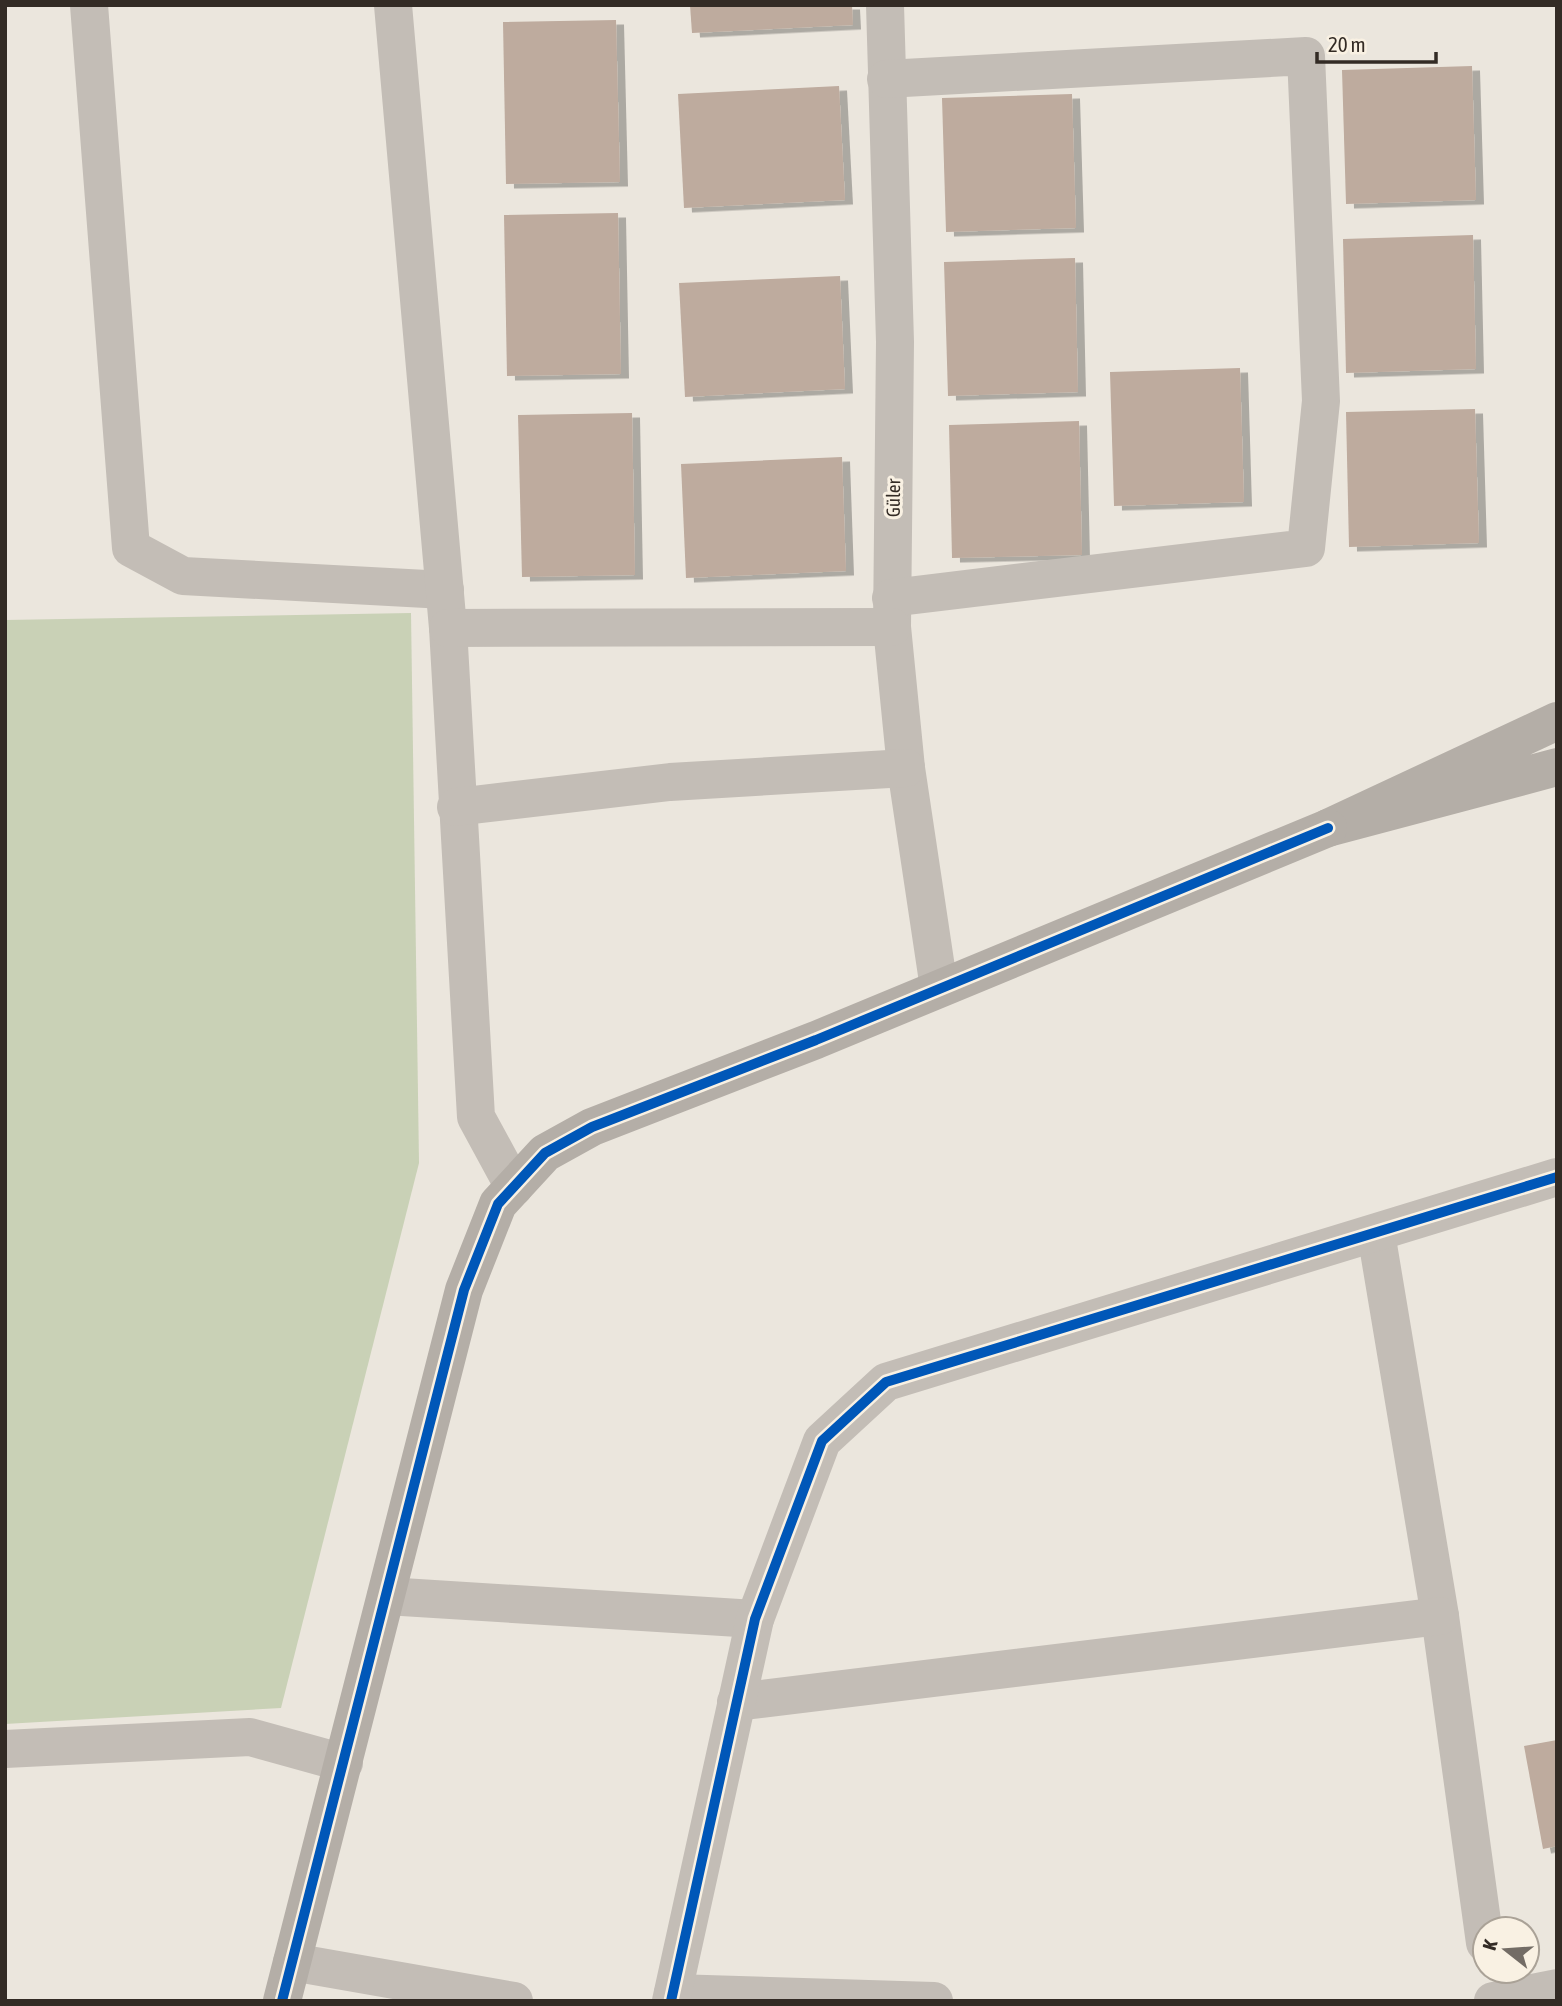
<svg xmlns="http://www.w3.org/2000/svg" width="1562" height="2006" viewBox="0 0 1562 2006" font-family="'Asap Condensed',sans-serif">
<style>
.green{fill:#c9d1b6}
.building{fill:#beab9e;filter:url(#shadow)}
.lines{fill:none;stroke-linecap:round;stroke-linejoin:round}
.street{stroke:#c3bdb6;stroke-width:38}
.secondary{stroke:#b4aea7;stroke-width:38}
.cycleway-casing{stroke:#f9f1e3;stroke-width:15}
.cycleway{stroke:#0057b8;stroke-width:10}
.labels{text-anchor:middle;stroke-width:6;stroke-linejoin:round;paint-order:stroke}
.street-label{font-size:19px;fill:#332b25;stroke:#f9f1e3}
</style>
<defs>
<filter id="shadow"><feDropShadow dx="8" dy="4.5" stdDeviation="0" flood-color="#0004"/></filter>
</defs>
<rect width="100%" height="100%" fill="#ebe6dd"/>
<path class="green" d="M411,613l8,550 -138,545 -276,16v-1104z"/>
<g class="building">
<path d="M690,5h162l1,20 -161,8z"/>
<path d="M616,20l4,162 -114,2 -3,-162z"/>
<path d="M1472,66l4,134 -130,4 -4,-134z"/>
<path d="M839,86l6,114 -161,8 -6,-114z"/>
<path d="M1072,94l4,134 -130,4 -4,-134z"/>
<path d="M618,213l3,161 -114,2 -3,-161z"/>
<path d="M1473,235l3,134 -130,4 -3,-134z"/>
<path d="M1075,258l3,134 -130,4 -4,-134z"/>
<path d="M840,276l5,113 -160,8 -6,-114z"/>
<path d="M1240,368l4,134 -130,4 -4,-134z"/>
<path d="M1475,409l4,134 -130,4 -3,-135z"/>
<path d="M632,413l3,162 -113,2 -4,-162z"/>
<path d="M1079,421l3,134 -130,3 -3,-133z"/>
<path d="M842,457l4,114 -160,7 -5,-114z"/>
<path d="M1557,1740v106l-14,3 -19,-103z"/>
</g>
<g class="lines">
<g class="street">
<path d="M89,5l42,543 52,28 262,14"/>
<path d="M393,5l55,623 28,489 38,70"/>
<path d="M885,5l10,337 -3,285 14,141 33,220"/>
<path d="M886,79l420,-23 15,345 -15,147 -415,50"/>
<path d="M448,628l444,-1"/>
<path d="M456,807l214,-25 236,-14"/>
<path d="M1376,1233l64,383 45,327"/>
<path d="M386,1596l369,23"/>
<path d="M736,1702l704,-86"/>
<path d="M5,1749l245,-12 94,26"/>
<path d="M292,1962l222,39"/>
<path d="M673,1993l261,8"/>
<path d="M671,2001l84,-382 67,-178 64,-59 671,-205"/>
<path d="M1493,2001l64,-13"/>
</g>
<g class="secondary">
<path d="M1557,721l-229,107 229,-61"/>
<path d="M282,2001l182,-711 34,-86 47,-51 47,-26 224,-87 512,-212"/>
</g>
<defs>
<g id="cycleway">
<path d="M282,2001l182,-711 34,-86 47,-51 47,-26 224,-87 512,-212"/>
<path d="M671,2001l84,-382 67,-178 64,-59 671,-205"/>
</g>
</defs>
<use href="#cycleway" class="cycleway-casing"/>
<use href="#cycleway" class="cycleway"/>
</g>
<g class="labels">
<g class="street-label">
<text transform="translate(893 498) rotate(-89)" y="7">Güler</text>
</g>
</g>
<rect width="1562" height="2006" fill="none" stroke="#332b25" stroke-width="14"/>
<g transform="translate(1506 1950) rotate(287)"><circle r="33" fill="#f9f1e3" stroke="#aaa297" stroke-width="2"/>
<path d="M0-5L12 26L0 18L-12 26Z" fill="#736c65"/>
<text y="-10" font-size="19" font-weight="bold" text-anchor="middle" fill="#332b25">K</text>
</g>
<path d="M1317 52v10h119v-10" fill="none" stroke="#332b25" stroke-width="3.5"/>
<text x="1328" y="52" font-size="21" fill="#332b25" stroke="#f9f1e3" stroke-width="5" paint-order="stroke">20 m</text>
</svg>
